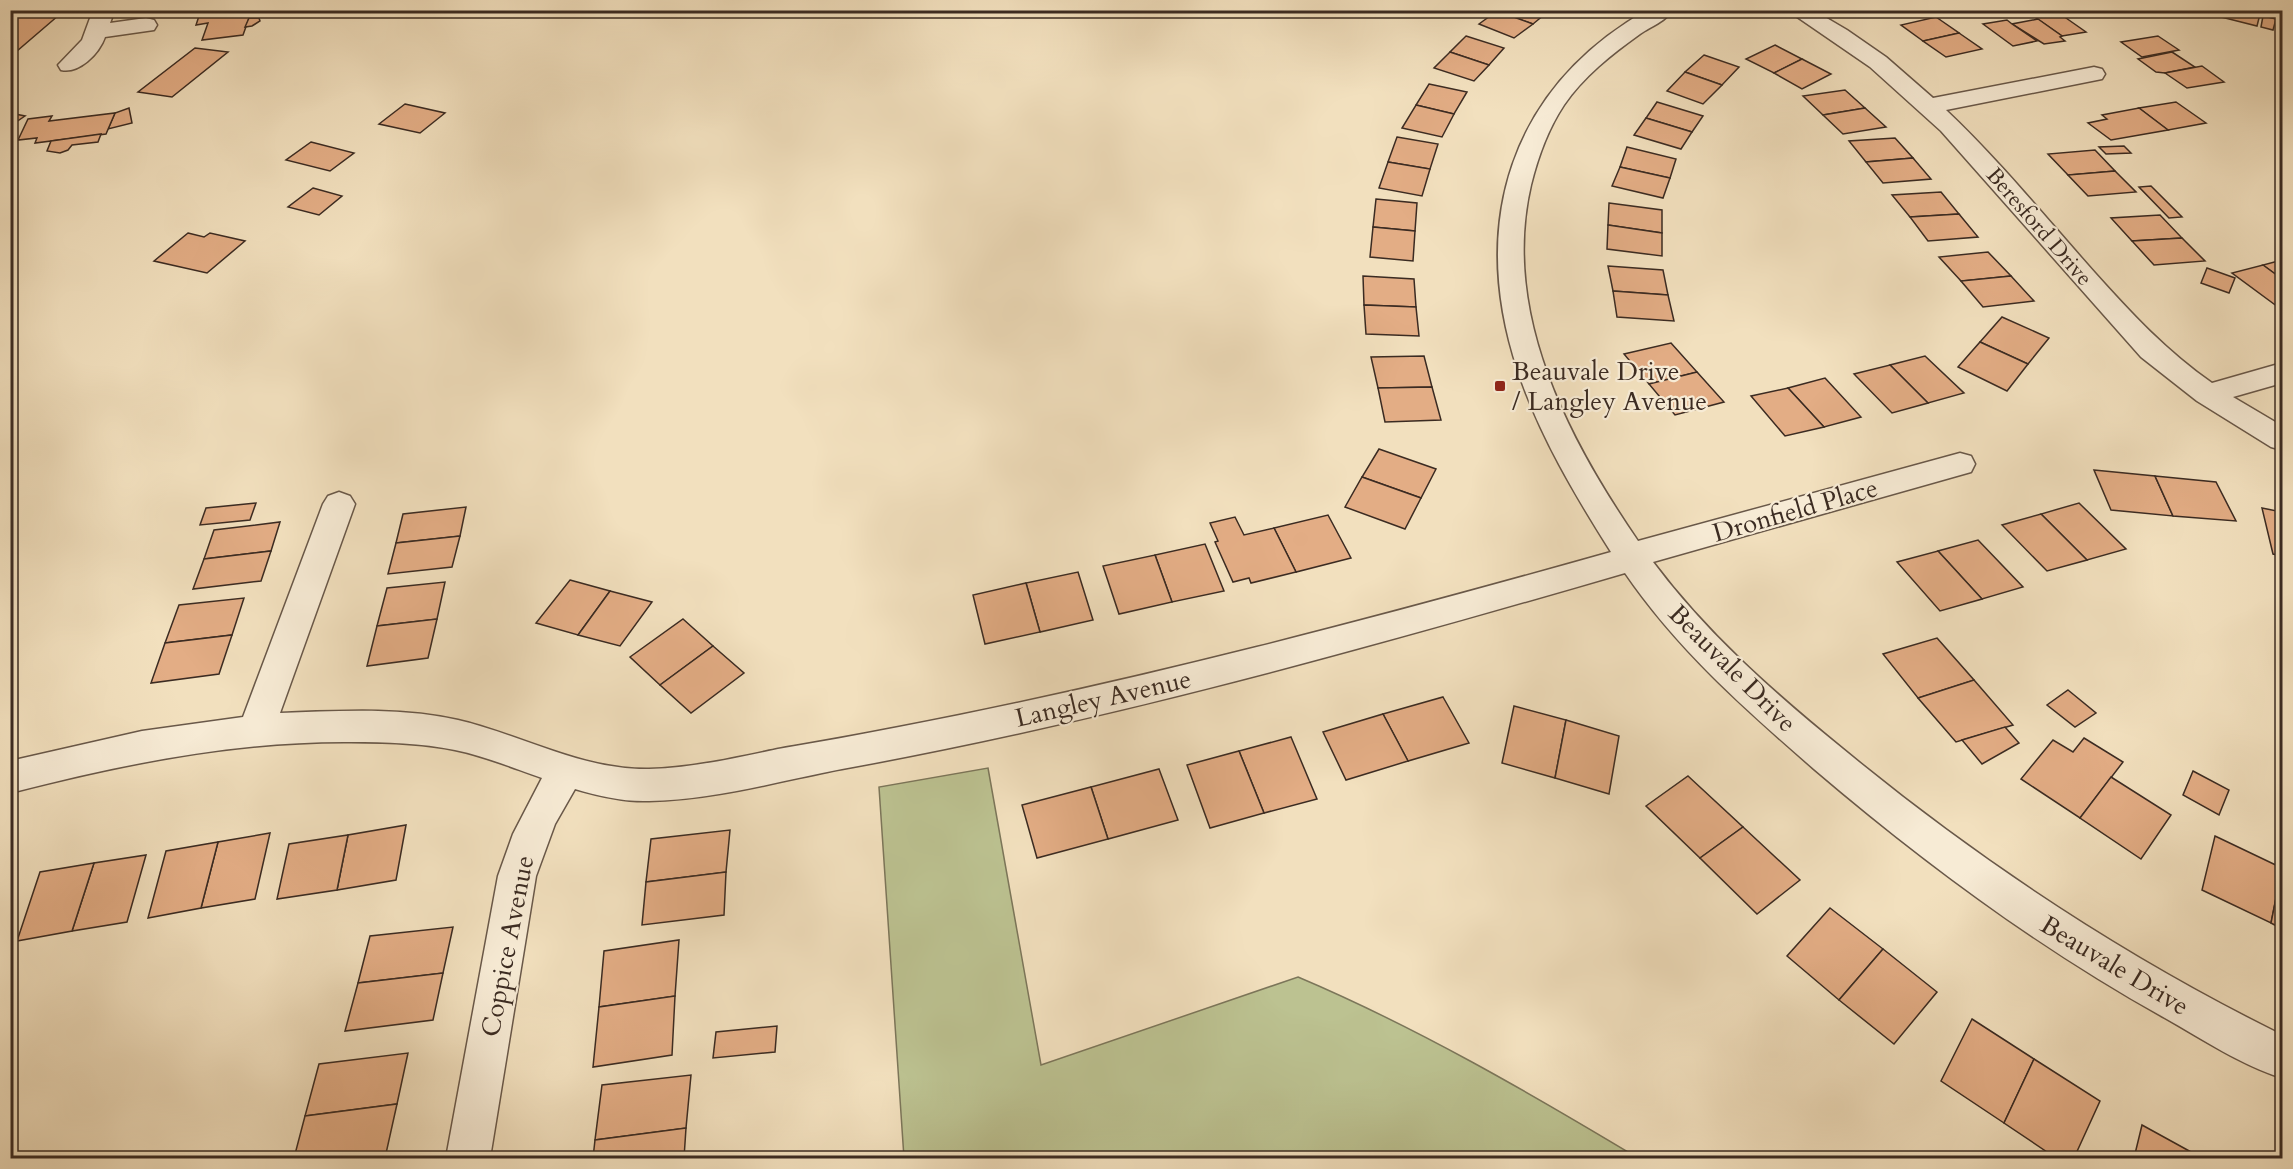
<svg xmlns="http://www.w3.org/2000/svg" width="2293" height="1169" viewBox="0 0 2293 1169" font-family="Cardo,serif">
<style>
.green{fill:#bcc291;stroke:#7c765a;stroke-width:1.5}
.building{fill:#e3ad85;stroke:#3b2b22;stroke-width:1.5}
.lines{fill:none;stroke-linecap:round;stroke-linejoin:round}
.street-casing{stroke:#695849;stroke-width:3}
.street{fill:#f7ebd5;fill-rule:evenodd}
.poi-dot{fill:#8f2418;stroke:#f7ebd5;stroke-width:2}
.labels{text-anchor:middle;stroke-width:4.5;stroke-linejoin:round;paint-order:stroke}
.far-street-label{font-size:22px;fill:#3b2b22;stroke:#f7ebd5}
.poi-label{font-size:26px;fill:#3b2b22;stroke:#f7ebd5;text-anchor:start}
.street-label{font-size:26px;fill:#3b2b22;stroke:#f7ebd5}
</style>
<rect width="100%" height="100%" fill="#f2e0be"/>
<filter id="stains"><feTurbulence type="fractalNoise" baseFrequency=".00333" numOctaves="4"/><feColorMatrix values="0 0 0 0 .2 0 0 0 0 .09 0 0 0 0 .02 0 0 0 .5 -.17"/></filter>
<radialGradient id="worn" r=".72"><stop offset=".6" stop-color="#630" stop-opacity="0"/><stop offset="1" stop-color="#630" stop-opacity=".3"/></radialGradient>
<path class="green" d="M988,768l53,297 257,-88c118,50 230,115 340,181h-734l-25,-371z"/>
<g class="building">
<path d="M201,10h51l-9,25 -41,5 6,-17 -12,2z"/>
<path d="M1550,10l-17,14 -36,-13 1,-1z"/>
<path d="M2195,10h28l-2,7z"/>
<path d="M2223,10h38l-4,16 -36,-9z"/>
<path d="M1497,11l36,13 -19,14 -35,-14z"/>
<path d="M2056,11l30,21 -24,4 -30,-21z"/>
<path d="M10,13l49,2 -42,36h-7z"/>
<path d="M2263,16l13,3 -3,11 -12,-3z"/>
<path d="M1936,17l23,16 -36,8 -22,-16z"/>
<path d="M249,18h10l1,3 -8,5 -7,1z"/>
<path d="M2038,19l24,17 -2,1 5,4 -21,3 -32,-20z"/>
<path d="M2007,20l5,4 25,17 -24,5 -30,-22z"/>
<path d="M1959,33l23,16 -36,8 -23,-16z"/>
<path d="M1466,36l38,12 -15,17 -39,-13z"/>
<path d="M2158,36l21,14 -37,7 -21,-15z"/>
<path d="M1775,45l27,14 -28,14 -28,-14z"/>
<path d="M195,48l33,4 -56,45 -34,-5z"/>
<path d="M1450,52l39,13 -15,16 -40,-13z"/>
<path d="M2172,52l23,15 -30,6 -9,-1 -18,-13z"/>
<path d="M1704,55l35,12 -17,18 -37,-13z"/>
<path d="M1802,59l29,15 -29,15 -28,-16z"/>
<path d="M2202,66l22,16 -37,6 -22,-15z"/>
<path d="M1685,72l37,13 -19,19 -36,-13z"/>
<path d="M1429,84l38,8 -13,22 -38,-9z"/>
<path d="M1845,90l20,18 -42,7 -20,-19z"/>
<path d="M1657,102l46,14 -11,16 -46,-14z"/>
<path d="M2176,102l30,21 -38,7 -29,-22z"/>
<path d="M405,104l40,9 -25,20 -41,-9z"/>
<path d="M1416,105l38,9 -12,23 -40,-9z"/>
<path d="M129,108l3,15 -24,6 7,-16z"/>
<path d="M1865,108l21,19 -43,7 -20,-19z"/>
<path d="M2139,108l29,22 -57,10 -23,-17 19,-4 -5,-4z"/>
<path d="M10,113l15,3 -15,10z"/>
<path d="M115,113l-9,21 -71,9 2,-5 -19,2 10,-21 24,-3 -3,5z"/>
<path d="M1646,118l46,14 -11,17 -47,-14z"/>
<path d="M101,134l-3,8 -26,3 -4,5 -8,3 -13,-2 4,-10z"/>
<path d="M1397,137l41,7 -8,25 -42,-7z"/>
<path d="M1895,138l18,20 -47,4 -17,-21z"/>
<path d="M311,142l43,11 -24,18 -44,-11z"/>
<path d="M2124,146l7,7 -25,1 -7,-7z"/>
<path d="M1627,147l49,12 -6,19 -50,-11z"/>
<path d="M2095,150l20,21 -47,4 -20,-21z"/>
<path d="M1913,158l18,21 -48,4 -17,-21z"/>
<path d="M1388,162l42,7 -8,27 -43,-8z"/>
<path d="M1620,167l50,11 -7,20 -51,-12z"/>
<path d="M2115,171l21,21 -48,4 -20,-21z"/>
<path d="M2151,186l31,31 -13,1 -30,-31z"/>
<path d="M313,188l29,8 -23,19 -31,-8z"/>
<path d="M1941,192l18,22 -49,3 -18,-22z"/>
<path d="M1376,199l41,4 -2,28 -42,-4z"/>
<path d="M1609,203l53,7v23l-54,-8z"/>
<path d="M1959,214l19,23 -50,4 -18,-24z"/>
<path d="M2160,215l22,23 -50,3 -21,-23z"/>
<path d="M1608,225l54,8v23l-55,-7z"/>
<path d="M1373,227l42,4 -2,30 -43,-4z"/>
<path d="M188,233l16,4 6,-4 35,8 -38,32 -53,-12z"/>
<path d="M2182,238l23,23 -51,4 -22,-24z"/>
<path d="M1988,252l23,24 -50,5 -22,-24z"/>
<path d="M2282,260v19l-19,-14z"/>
<path d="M2263,265l19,14v27l-4,1 -46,-34z"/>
<path d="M1608,266l55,4 5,25 -55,-4z"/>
<path d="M2207,268l28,10 -6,15 -28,-10z"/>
<path d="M1363,276l51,3 2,28 -52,-2z"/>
<path d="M2011,276l23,25 -51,6 -22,-26z"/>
<path d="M1613,291l55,4 6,26 -57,-4z"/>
<path d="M1364,305l52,2 3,29 -53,-2z"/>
<path d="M2002,317l47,21 -21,26 -48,-22z"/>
<path d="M1980,342l48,22 -21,27 -49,-24z"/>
<path d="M1671,343l26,29 -48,12 -25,-30z"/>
<path d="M1424,356l8,31 -54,1 -7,-31z"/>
<path d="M1925,356l39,37 -36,10 -38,-38z"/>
<path d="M1890,365l38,38 -36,10 -38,-39z"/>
<path d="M1697,372l27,30 -49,13 -26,-31z"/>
<path d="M1825,378l36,39 -37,10 -36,-39z"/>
<path d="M1432,387l9,33 -56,2 -7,-34z"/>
<path d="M1788,388l36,39 -39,9 -34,-40z"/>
<path d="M1379,449l57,20 -15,29 -59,-21z"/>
<path d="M2094,470l61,6 18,40 -62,-6z"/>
<path d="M2155,476l61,6 20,39 -63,-5z"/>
<path d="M1362,477l59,21 -16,31 -60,-22z"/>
<path d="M256,503l-6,17 -50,5 6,-17z"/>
<path d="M2079,503l47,46 -39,11 -46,-46z"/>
<path d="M466,507l-6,29 -64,7 7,-29z"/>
<path d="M2262,508l20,4v44l-9,-2z"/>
<path d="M2041,514l46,46 -40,11 -45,-46z"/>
<path d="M1328,515l23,43 -55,14 -22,-44z"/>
<path d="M1235,517l9,18 30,-7 22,44 -45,11 -2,-5 -16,4 -18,-40 3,-1 -8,-18z"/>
<path d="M280,522l-9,29 -67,8 10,-29z"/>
<path d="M460,536l-8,31 -64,7 8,-31z"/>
<path d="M1978,540l45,47 -41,12 -44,-48z"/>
<path d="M1205,544l19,47 -52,11 -17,-47z"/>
<path d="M271,551l-10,30 -68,8 11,-30z"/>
<path d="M1938,551l44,48 -42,12 -43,-49z"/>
<path d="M1155,555l17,47 -53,12 -16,-48z"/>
<path d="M1078,572l15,48 -53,12 -14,-49z"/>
<path d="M570,580l40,11 -32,44 -42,-12z"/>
<path d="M445,582l-8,37 -60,7 10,-38z"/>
<path d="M1026,583l14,49 -55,12 -12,-49z"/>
<path d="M610,591l42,11 -32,44 -42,-11z"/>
<path d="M244,598l-12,37 -67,8 14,-38z"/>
<path d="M437,619l-9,39 -61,8 10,-40z"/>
<path d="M683,619l30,27 -53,39 -30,-28z"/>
<path d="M232,635l-13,39 -68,9 14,-40z"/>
<path d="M1937,638l37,42 -56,18 -35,-44z"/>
<path d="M713,646l31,27 -53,40 -31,-28z"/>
<path d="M1974,680l39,45 -57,17 -38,-44z"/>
<path d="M2068,690l28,23 -21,14 -28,-22z"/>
<path d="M1443,697l26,46 -61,18 -25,-47z"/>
<path d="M1514,706l52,14 -11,58 -53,-15z"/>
<path d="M1383,714l25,47 -62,19 -23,-48z"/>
<path d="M1566,720l53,16 -10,58 -54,-16z"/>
<path d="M2005,727l14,16 -37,21 -20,-24z"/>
<path d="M1291,737l26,62 -53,14 -25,-62z"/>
<path d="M2084,738l39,24 -43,56 -59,-39 32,-39 20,12z"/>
<path d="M1239,751l25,62 -54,15 -23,-63z"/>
<path d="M1159,769l19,51 -70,19 -17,-52z"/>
<path d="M2193,771l36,19 -10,25 -36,-20z"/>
<path d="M1688,776l55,51 -43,31 -54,-52z"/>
<path d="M2111,777l60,38 -30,44 -61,-41z"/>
<path d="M1091,787l17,52 -71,19 -15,-53z"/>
<path d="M406,825l-10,55 -59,10 11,-55z"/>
<path d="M1743,827l57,53 -43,34 -57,-56z"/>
<path d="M730,830l-4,42 -80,10 5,-43z"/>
<path d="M270,833l-15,66 -54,9 17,-66z"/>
<path d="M348,835l-11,55 -60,9 12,-55z"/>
<path d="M2215,836l67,32 -11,55 -69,-33z"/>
<path d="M218,842l-17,66 -53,10 18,-67z"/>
<path d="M146,855l-19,67 -55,9 22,-68z"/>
<path d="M94,863l-22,68 -55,10 23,-69z"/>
<path d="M2282,868v61l-11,-6z"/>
<path d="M726,872l-2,43 -82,10 4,-43z"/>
<path d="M1830,908l53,41 -44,51 -52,-44z"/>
<path d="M453,927l-10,46 -85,10 12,-47z"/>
<path d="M679,940l-4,56 -76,11 5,-56z"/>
<path d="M1883,949l54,43 -43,52 -55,-44z"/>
<path d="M443,973l-10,47 -88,11 13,-48z"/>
<path d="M675,996l-3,59 -79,12 6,-60z"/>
<path d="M1972,1019l62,40 -30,64 -63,-42z"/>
<path d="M777,1026l-2,26 -62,6 3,-26z"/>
<path d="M408,1053l-11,51 -92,12 14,-52z"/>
<path d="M2034,1059l66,42 -26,57h-18l-52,-35z"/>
<path d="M691,1075l-5,53 -91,12 7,-55z"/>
<path d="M397,1104l-12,54h-91l11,-42z"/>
<path d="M2142,1125l60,33h-68z"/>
<path d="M686,1128l-2,30h-91l2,-18z"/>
</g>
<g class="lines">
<defs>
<g id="street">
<path d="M93,10h22l-5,13 36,-5 8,2 3,5 -3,5 -49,7c-6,17 -26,37 -44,33l-3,-5 24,-25z"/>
<path d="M1647,10h26c-7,11 -23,17 -33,24 -28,20 -57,43 -76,71 -16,24 -26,52 -33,80 -30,128 37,254 107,356l322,-88 11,3 4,8 -4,8 -318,90c54,72 120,130 190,187 136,112 281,208 439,286v43c-39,-12 -80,-39 -117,-60 -126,-70 -242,-156 -351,-249 -69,-60 -137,-120 -189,-196 -258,75 -518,148 -783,196 -63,12 -128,31 -193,32 -25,1 -50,-5 -74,-12l-20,35 -19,52 -46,282h-44l52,-282 15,-42 29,-56c-29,-10 -57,-22 -87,-28 -34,-7 -69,-8 -104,-8 -116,-1 -228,22 -341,51v-32l132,-30 101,-14 80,-213 5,-8 11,-4 11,4 5,8 -75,209c58,-2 120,-6 178,7 64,15 123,50 191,49 43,-1 86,-11 129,-20 40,-7 81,-14 121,-22 240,-46 477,-109 712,-175 -36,-57 -72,-117 -93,-181 -49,-147 -9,-282 129,-361z"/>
<path d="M1787,10h26l34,20 39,27 47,41 161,-31 8,2 3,5 -3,5 -156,31c53,50 100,108 149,163 36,40 72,79 117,110l70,-20v20l-49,14 49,29v24l-11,-3 -74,-46 -56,-44 -200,-226 -71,-64z"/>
</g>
</defs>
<use href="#street" class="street-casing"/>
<use href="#street" class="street"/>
</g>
<rect class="poi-dot" x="1494" y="380" width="12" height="12" rx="3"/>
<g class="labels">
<g class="far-street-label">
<text transform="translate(2040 226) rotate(49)" y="8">Beresford Drive</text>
</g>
<g class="poi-label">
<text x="1512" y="380">Beauvale Drive<tspan x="1512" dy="30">/ Langley Avenue</tspan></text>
</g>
<g class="street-label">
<text transform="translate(1795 510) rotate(-16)" y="9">Dronfield Place</text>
<text transform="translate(1733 668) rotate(45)" y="9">Beauvale Drive</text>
<text transform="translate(1103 698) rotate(-13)" y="9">Langley Avenue</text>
<text transform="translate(507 946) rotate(-79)" y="9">Coppice Avenue</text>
<text transform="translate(2115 965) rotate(31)" y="9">Beauvale Drive</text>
</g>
</g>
<rect width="2293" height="1169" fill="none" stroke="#f2e0be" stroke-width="36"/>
<rect x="12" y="12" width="2269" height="1145" fill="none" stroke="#3b2b22" stroke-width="3"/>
<rect x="18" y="18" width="2257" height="1133" fill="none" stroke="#3b2b22" stroke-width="1.5"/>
<rect width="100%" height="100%" filter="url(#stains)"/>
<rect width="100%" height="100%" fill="url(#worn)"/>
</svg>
